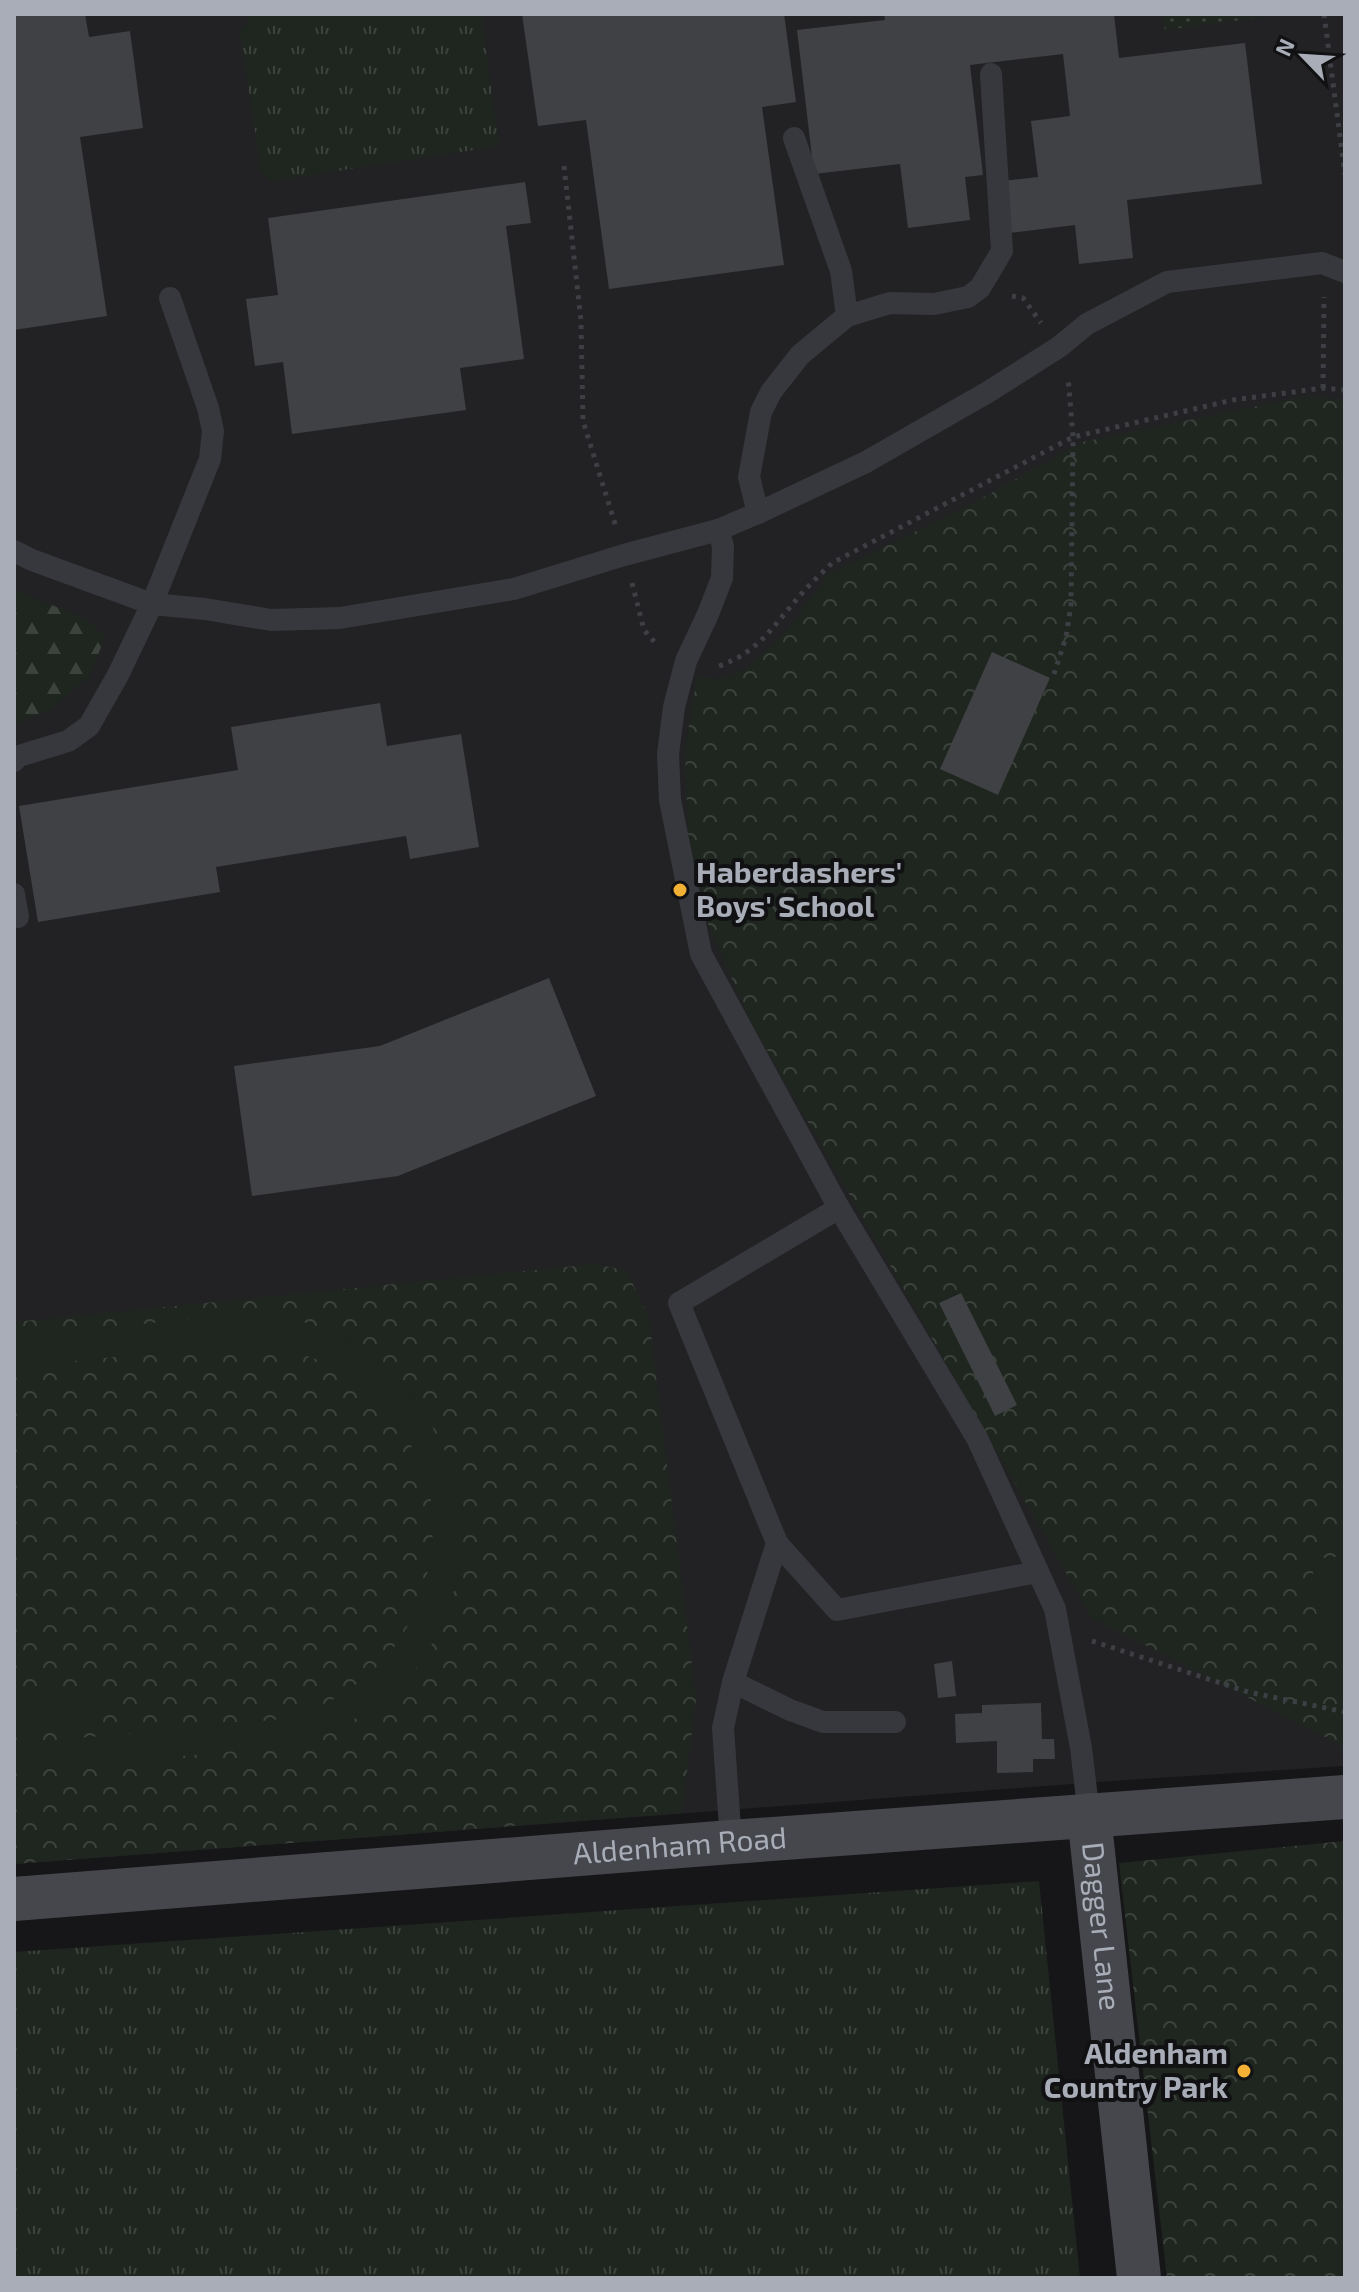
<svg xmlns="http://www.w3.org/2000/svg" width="1359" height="2292" viewBox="0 0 1359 2292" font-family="'Exo 2',sans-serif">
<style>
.built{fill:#222225}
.grass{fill:url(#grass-tufts)}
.forest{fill:url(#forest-firs)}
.park{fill:url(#park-crowns)}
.garden{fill:url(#garden-dots)}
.pitch{fill:#1e261f}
.building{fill:#404145}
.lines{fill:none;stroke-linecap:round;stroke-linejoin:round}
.path{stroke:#3d3f44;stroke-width:5;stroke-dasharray:4 6;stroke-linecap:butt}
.lane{stroke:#37383d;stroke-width:22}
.secondary{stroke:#45474d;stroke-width:44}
.poi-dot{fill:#f2b134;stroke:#111113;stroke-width:3}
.labels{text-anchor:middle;stroke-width:8;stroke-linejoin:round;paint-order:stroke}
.poi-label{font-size:30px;font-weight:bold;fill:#a8adb8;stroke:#111113;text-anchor:start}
.street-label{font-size:30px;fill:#a8adb8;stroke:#111113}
</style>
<defs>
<pattern id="grass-tufts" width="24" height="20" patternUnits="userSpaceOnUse" patternTransform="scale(2)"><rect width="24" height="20" fill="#1e261f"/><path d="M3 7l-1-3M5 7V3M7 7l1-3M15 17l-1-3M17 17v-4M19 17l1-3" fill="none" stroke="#3c433d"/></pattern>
<pattern id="forest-firs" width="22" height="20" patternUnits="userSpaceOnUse" patternTransform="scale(2)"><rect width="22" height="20" fill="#1e261f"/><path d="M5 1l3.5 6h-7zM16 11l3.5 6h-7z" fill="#3c433d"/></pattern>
<pattern id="park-crowns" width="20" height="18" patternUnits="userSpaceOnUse" patternTransform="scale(2)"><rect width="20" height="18" fill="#1e261f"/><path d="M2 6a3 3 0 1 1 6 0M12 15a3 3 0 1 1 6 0" fill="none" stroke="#3c433d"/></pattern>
<pattern id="garden-dots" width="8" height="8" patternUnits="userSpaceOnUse" patternTransform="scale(2)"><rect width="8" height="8" fill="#1e261f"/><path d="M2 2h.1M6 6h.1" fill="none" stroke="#3c433d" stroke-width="1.8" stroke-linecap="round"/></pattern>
</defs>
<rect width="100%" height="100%" fill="#161618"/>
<path class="built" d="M14,14h1331v1752l-220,14 -1111,84z"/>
<g class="grass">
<path d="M252,14h229l18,132 -227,35 -11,-10 -21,-140z"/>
<path d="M1039,1881l41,397h-1066v-326z"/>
</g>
<path class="forest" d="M14,590l73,29 18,18 -15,38 -38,34 -38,15z"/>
<g class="park">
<path d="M1306,396l39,4v1347l-253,-129 -340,-594 -46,-105 -18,-86 -3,-83 12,-73 25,2 26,-12 37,-34 44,-59 146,-72 107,-60z"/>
<path d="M596,1264l31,7 22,48 47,380 -14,114 -668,51v-542z"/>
<path d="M1345,1841v437h-178l-48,-415z"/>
</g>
<path class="garden" d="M1163,14h115v1l-113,15z"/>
<g class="pitch">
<path d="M251,1313l40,5 46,15 53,37 34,42 29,54 11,52 -3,49 -15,51 -23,42 -39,42 -54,31 -52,14 -264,25v-28l260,-24c13,-3 28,-6 40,-11 29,-12 63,-38 81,-63 32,-43 46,-109 33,-161 -11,-47 -60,-101 -103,-122 -56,-26 -114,-15 -172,-10 -47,5 -93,9 -139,14v-30z"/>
<path d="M1345,1556v95l-25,2 -8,-94z"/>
<path d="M96,1688l3,37 -85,8v-37z"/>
</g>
<g class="building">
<path d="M14,14h71l4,23 41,-6 13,97 -63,9 27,179 -93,14z"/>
<path d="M522,14h262l12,88 -34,5 22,158 -175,24 -23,-169 -48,6z"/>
<path d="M884,14h230l5,44 126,-15 17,141 -135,16 6,58 -54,6 -4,-39 -66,8 -6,-52 35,-4 -7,-56 39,-5 -7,-62 -93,11 13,110 -18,2 5,43 -62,8 -8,-64 -86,10 -17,-144 88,-10z"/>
<path d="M525,182l6,41 -25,3 18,133 -64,9 6,42 -174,24 -9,-72 -28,4 -9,-67 32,-4 -10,-77z"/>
<path d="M992,652l58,26 -52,117 -58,-26z"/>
<path d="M380,703l7,43 74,-12 18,113 -69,12 -4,-23 -190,31 4,25 -182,30 -19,-116 219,-36 -7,-43z"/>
<path d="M549,978l47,118 -198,80 -146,20 -18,-130 146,-20z"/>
<path d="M961,1293l56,112 -22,11 -56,-113z"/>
<path d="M952,1661l4,35 -18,2 -4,-34z"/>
<path d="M1041,1703l1,36h12l1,20h-22v13l-36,1v-32l-41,2 -1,-29 27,-1v-8z"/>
</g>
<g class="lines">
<g class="path">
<path d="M1324,14l21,161"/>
<path d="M564,166l17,155 2,100 33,106"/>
<path d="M1012,296l11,2 18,25"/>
<path d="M1323,388l1,-91"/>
<path d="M632,583l12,47 14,16"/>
<path d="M719,666c43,-15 56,-44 86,-76 8,-9 18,-18 27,-27l241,-126 160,-37 90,-12 22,2"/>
<path d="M1054,674l12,-37 5,-32 2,-168 -5,-60"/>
<path d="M1092,1641l156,51 97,20"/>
</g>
<g class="lane">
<path d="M794,138l47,133 6,45"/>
<path d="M758,513l-9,-36 12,-65 10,-20 29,-37 47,-39 43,-13 44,1 34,-7 12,-9 22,-37 -11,-177"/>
<path d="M718,530l5,16 -1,32 -14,36 -22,47 -12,46 -6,47 2,46 31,154 138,254 138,230 78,171 26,139 8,67"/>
<path d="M14,551l18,9 120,44 53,5 66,11 69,-2 174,-29 110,-34 94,-25 40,-17 108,-51 122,-70 71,-45 28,-23 80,-42 155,-19 23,9"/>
<path d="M14,761l5,-5 49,-15 21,-15 29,-51 34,-71 58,-145 3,-28 -5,-23 -38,-110"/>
<path d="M14,894l4,23"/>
<path d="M777,1543l60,67 201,-38"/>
<path d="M733,1682l57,28 33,12h72"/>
<path d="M731,1842l-8,-114 10,-46 44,-139 -98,-240 160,-95"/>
</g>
<g class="secondary">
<path id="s1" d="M1089,1815l50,463"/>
<path id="s2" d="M14,1899l717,-57 614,-45"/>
</g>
</g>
<g class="poi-dot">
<circle cx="680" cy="890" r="8"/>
<circle cx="1244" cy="2071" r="8"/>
</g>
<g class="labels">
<g class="poi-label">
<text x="696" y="883">Haberdashers'<tspan x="696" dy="34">Boys' School</tspan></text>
<text x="1228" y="2064" text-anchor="end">Aldenham<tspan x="1228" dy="34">Country Park</tspan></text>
</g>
<g class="street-label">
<text dy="10" stroke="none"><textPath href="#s2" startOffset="668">Aldenham Road</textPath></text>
<text dy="10" stroke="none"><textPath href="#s1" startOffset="112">Dagger Lane</textPath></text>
</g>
</g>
<rect width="1359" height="2292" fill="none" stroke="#a8adb8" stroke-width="32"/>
<g transform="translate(1303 56) rotate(295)" stroke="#111113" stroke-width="6" paint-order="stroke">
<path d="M0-6L14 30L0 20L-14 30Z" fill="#a8adb8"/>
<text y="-12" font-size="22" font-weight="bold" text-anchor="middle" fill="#a8adb8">N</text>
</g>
</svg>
